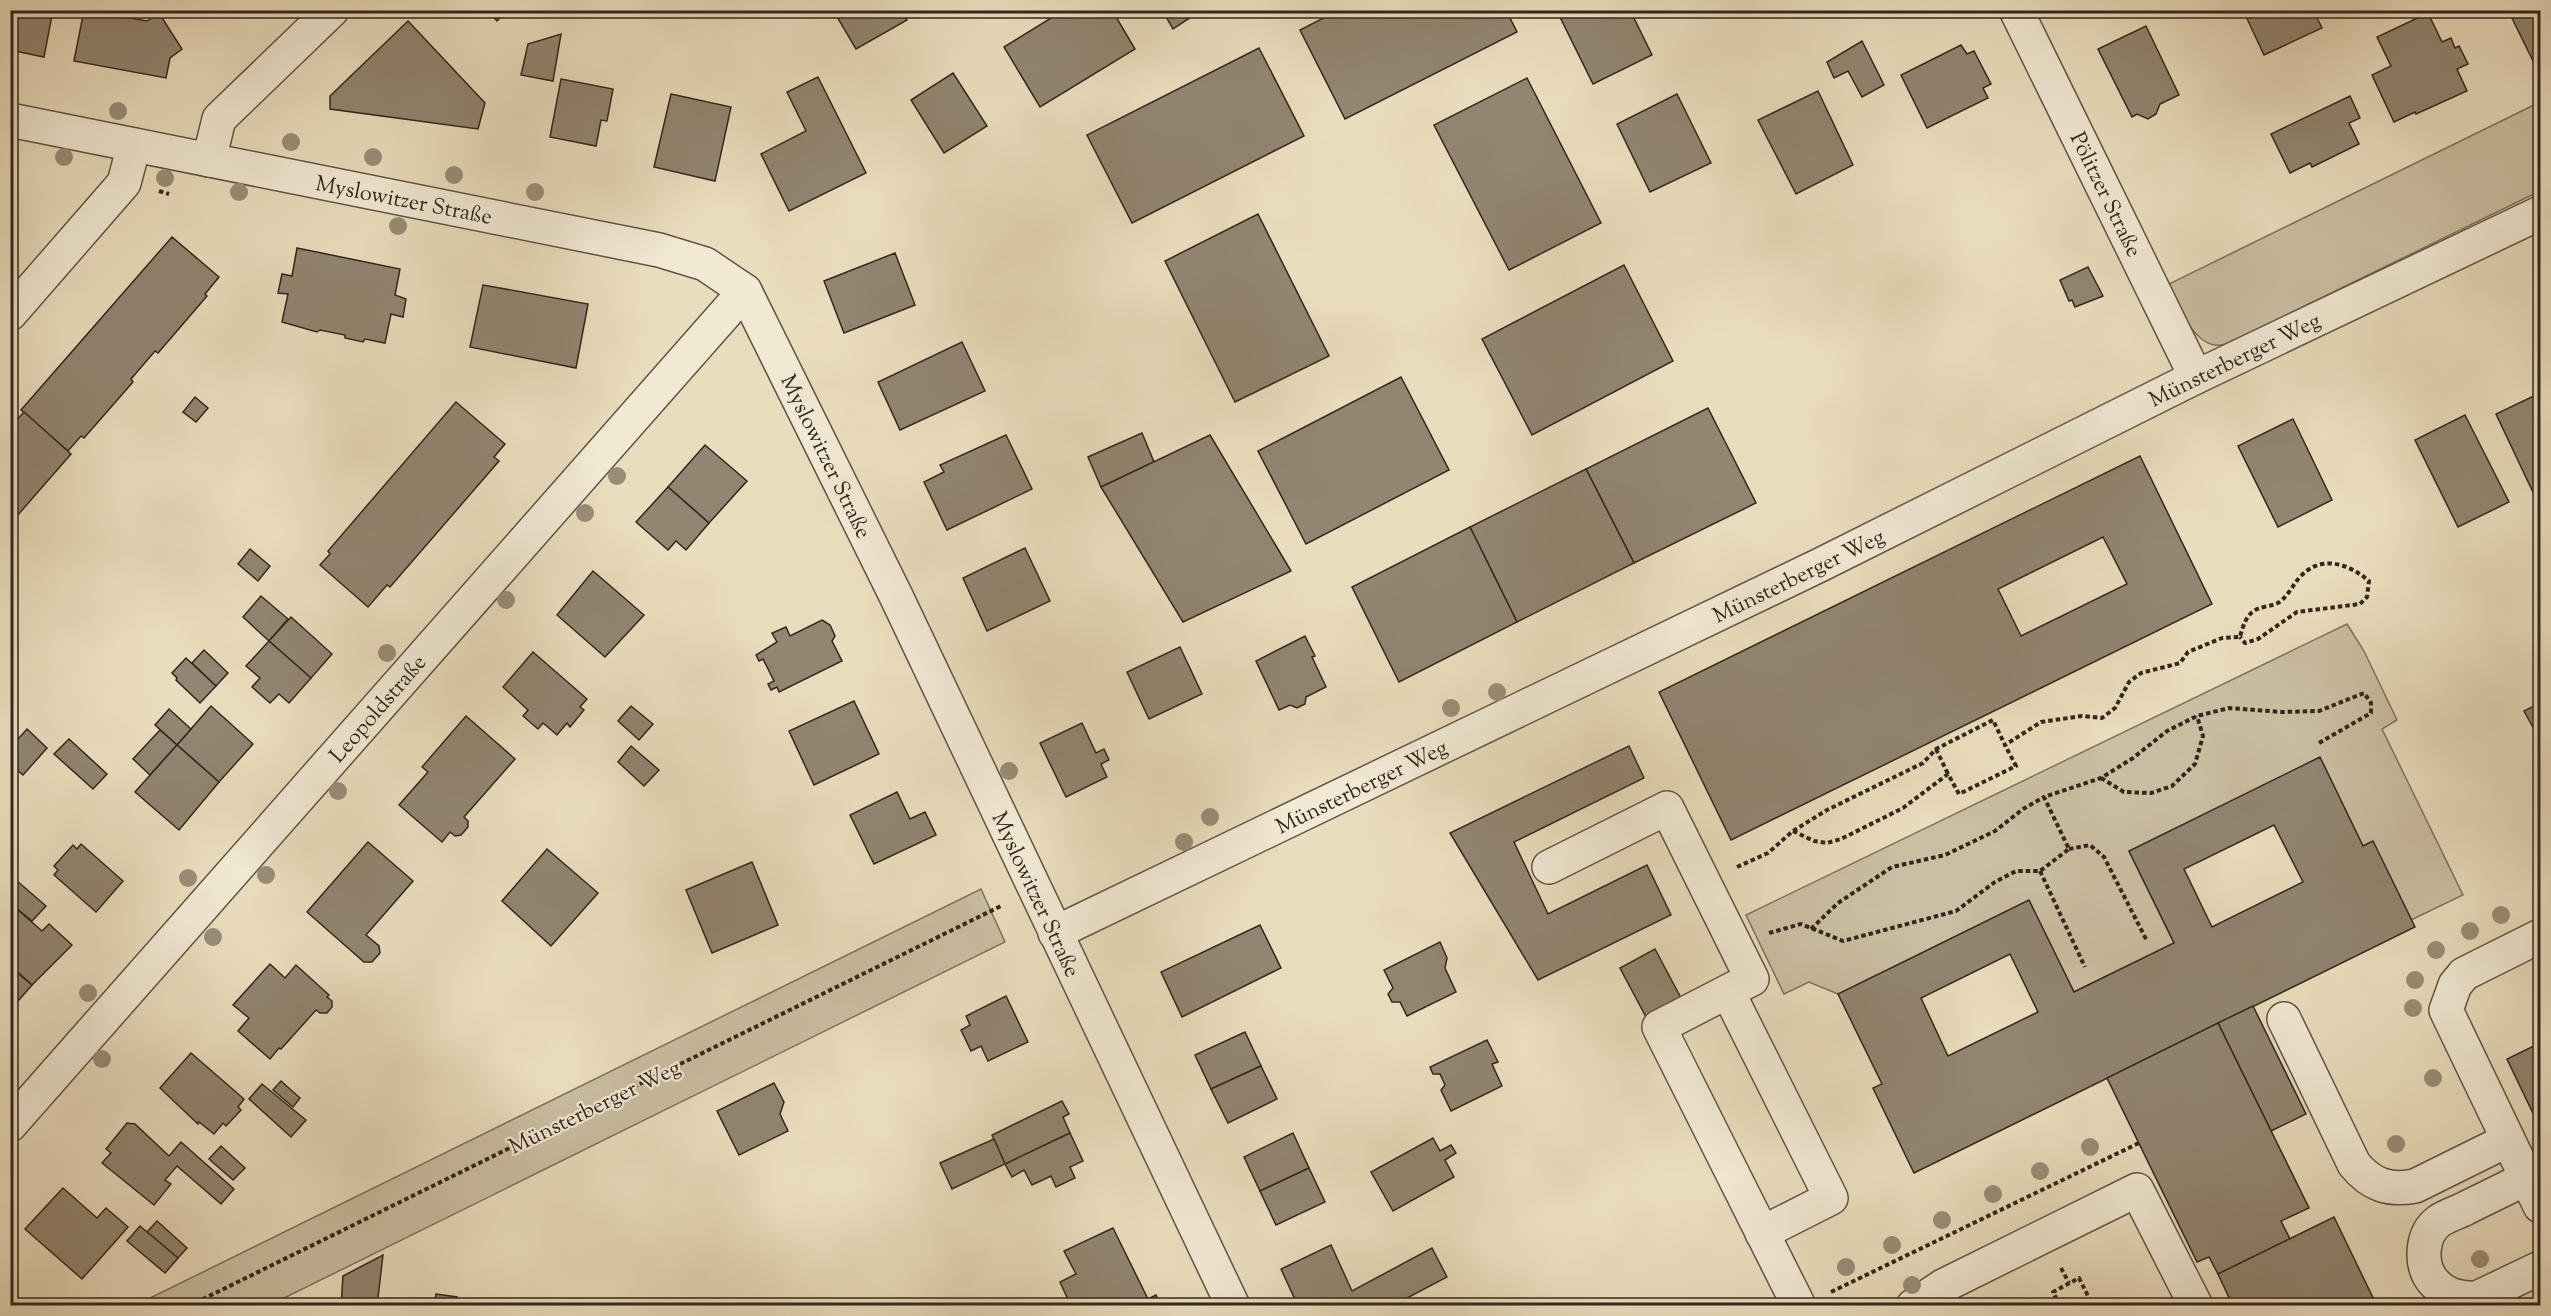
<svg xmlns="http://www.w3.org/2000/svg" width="2551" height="1316" viewBox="0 0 2551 1316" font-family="'Sorts Mill Goudy',serif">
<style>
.green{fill:#cbbea2;stroke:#7e7260;stroke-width:1.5}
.building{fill:#928571;stroke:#32261e;stroke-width:1.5;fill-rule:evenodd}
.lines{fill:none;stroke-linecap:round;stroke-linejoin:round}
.minor-casing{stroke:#605446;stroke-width:36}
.path{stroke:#32261e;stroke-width:4;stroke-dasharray:4.5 3;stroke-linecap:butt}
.minor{stroke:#f1e9d4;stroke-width:33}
.tree{fill:#9a8d78}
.labels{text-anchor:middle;stroke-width:4.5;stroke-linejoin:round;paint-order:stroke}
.street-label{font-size:22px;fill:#32261e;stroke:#f1e9d4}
</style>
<rect width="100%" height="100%" fill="#eaddbd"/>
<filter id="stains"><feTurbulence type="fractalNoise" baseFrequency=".00333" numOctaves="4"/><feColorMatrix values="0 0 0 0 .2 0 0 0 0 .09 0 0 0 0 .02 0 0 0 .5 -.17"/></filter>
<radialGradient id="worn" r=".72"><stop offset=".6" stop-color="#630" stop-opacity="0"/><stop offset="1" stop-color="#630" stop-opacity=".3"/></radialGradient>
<g class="green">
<path d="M2540,102v89l-301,147c-6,2 -12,6 -18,7 -26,4 -44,-41 -54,-60z"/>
<path d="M2347,624l17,27 33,69 -15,9 81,166 -52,25 -39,-78 -9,4 -43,-88 -191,93 45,92 -100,49 -45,-91 -191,93 -29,-12 -25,12 -38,-79z"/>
<path d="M981,889l24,53 -735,363h-134z"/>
</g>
<g class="building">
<path d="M10,10h43l-9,47 -34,-7z"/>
<path d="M84,10l63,11 12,-8 23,36 -12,9 -4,20 -92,-17z"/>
<path d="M487,10h21l-11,11z"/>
<path d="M833,10h68l6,10 -51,29z"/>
<path d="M1064,10h48l23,39 -95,58 -36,-60z"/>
<path d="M1162,10h40l-29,19z"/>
<path d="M1339,10h167l11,22 -172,87 -45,-89z"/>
<path d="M1569,10h61l22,45 -59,29 -34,-69z"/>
<path d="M2243,10h70l9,18 -58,27z"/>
<path d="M2508,10h32v55l-4,2z"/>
<path d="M2428,13l14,29 9,-4 4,10 4,-2 9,18 -11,5 10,22 -51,23 -1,-2 -21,10 -22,-47 19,-9 -14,-29z"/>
<path d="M408,21l77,82 -7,26 -148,-20v-13z"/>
<path d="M2146,26l33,69 -19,9 -4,10 -8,5 -11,-5 -5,3 -34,-68z"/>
<path d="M561,34l-8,47 -32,-6 7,-31z"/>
<path d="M1862,41l22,44 -22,12 -14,-26 -14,7 -7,-16z"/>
<path d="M1961,45l6,9 7,-3 17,33 -8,4 5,10 -61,30 -26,-53z"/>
<path d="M1259,48l45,88 -172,87 -45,-88z"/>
<path d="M953,73l34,53 -43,27 -33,-53z"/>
<path d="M818,77l48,96 -77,38 -28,-57 45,-23 -19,-39z"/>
<path d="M1527,78l74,145 -92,47 -75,-145z"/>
<path d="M561,79l52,10 -6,32 -6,-1 -5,26 -46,-9z"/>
<path d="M1818,91l35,74 -57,29 -38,-74z"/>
<path d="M671,94l60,13 -16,74 -61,-14z"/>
<path d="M1677,94l34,69 -61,29 -33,-68z"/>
<path d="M2350,96l10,22 -11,5 10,21 -47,23 -2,-4 -20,10 -19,-39z"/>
<path d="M1258,214l71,142 -94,46 -70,-141z"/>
<path d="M172,237l47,40 -14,17 2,2 -49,57 -3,-2 -24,28 2,3 -49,56 -3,-2 -13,15 -47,-41z"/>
<path d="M297,248l103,21 -5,26 11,4 -3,18 -12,-3 -6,29 -20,-4 -2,3 -18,-4v-3l-25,-5 -3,2 -35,-10 6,-28 -10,-1 4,-19 10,2z"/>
<path d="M895,253l20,52 -71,28 -20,-52z"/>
<path d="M1624,265l49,96 -141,74 -50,-96z"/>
<path d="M2088,267l15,29 -28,11 -3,-7 -3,1 -9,-21z"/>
<path d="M483,285l105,19 -12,64 -106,-21z"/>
<path d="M962,342l23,49 -85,39 -22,-48z"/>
<path d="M1401,377l48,93 -143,74 -48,-93z"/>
<path d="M2540,393v114l-44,-93z"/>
<path d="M195,397l13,11 -12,14 -13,-10z"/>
<path d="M456,402l49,42 -11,13 5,4 -109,126 -3,-2 -19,22 -48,-42 10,-11 -2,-3z"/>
<path d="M1708,408l48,95 -122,60 -48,-94z"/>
<path d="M24,412l47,42 -61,70v-101l3,1z"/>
<path d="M2465,415l44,87 -51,25 -43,-87z"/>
<path d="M2293,419l39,81 -54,27 -40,-81z"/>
<path d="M1142,433l12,29 -53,25 -13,-30z"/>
<path d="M1006,435l26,54 -85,41 -23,-48 20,-10 -4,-7z"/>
<path d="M1210,435l81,136 -108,51 -82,-135z"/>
<path d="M705,445l42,36 -38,42 -41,-36z"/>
<path d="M2140,456l72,148 -481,236 -72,-148zM2103,537l24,47 -106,52 -23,-47z"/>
<path d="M1586,469l48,94 -117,59 -47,-95z"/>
<path d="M668,487l41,36 -23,27 -10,-9 -8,9 -32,-28z"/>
<path d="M1470,527l47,95 -118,60 -47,-95z"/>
<path d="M1025,548l25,53 -63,30 -24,-53z"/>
<path d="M250,549l20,17 -12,15 -20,-17z"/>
<path d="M593,571l51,44 -39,42 -48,-42z"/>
<path d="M261,596l27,23 -19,22 -26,-24z"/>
<path d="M291,617l41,37 -21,24 -42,-37z"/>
<path d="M822,620l8,5 5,11 -3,5 10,20 -63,31 -2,-5 -6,3 -3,-6 6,-3 -11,-22 -4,2 -3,-6 21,-13 -5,-9 14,-6 4,9z"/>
<path d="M1305,636l10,20 -3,1 14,30 -20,10 -1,7 -8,4 -7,-3 -11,5 -23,-49z"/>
<path d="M269,641l42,37 -22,25 -10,-9 -9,9 -18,-16 8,-9 -14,-12z"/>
<path d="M1180,647l22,47 -53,25 -22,-47z"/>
<path d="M204,650l24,23 -12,13 -24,-23z"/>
<path d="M533,652l54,47 -7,8 4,3 -14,17 -3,-4 -10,12 -14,-12 -5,6 -15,-13 5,-6 -25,-23z"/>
<path d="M186,658l30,28 -16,17 -24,-23 1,-2 -5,-5z"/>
<path d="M854,701l25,53 -65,31 -25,-54z"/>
<path d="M2540,703v27l-4,3 -12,-22z"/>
<path d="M211,706l42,38 -34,38 -42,-37z"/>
<path d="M631,706l22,18 -14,16 -21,-19z"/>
<path d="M169,709l22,20 -14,16 -22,-20z"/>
<path d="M466,716l49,43 -51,58 4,4v6l-7,8 -6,1 -5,-4 -8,10 -43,-37 29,-33 -6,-5z"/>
<path d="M1082,723l14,30 8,-4 5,11 -8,4 6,13 -41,20 -26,-54z"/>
<path d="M27,729l20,19 -24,27 -13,-11v-16z"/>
<path d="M160,730l17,15 -27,30 -17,-16z"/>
<path d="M69,739l38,35 -14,15 -39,-35z"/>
<path d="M177,745l42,37 -40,48 -44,-38z"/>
<path d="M631,746l28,24 -15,16 -26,-24z"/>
<path d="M1629,746l15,32 -130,64 34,72 99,-49 24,50 -133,65 -88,-147z"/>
<path d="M2320,757l43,89 10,-5 42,86 -501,246 -41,-85 9,-4 -44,-90 191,-94 45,92 100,-49 -45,-92zM2274,825l29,57 -91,45 -28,-58zM2010,954l28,58 -90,44 -27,-58z"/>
<path d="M897,792l13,27 15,-7 11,23 -62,29 -24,-49z"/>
<path d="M368,842l45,39 -47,54 13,11 1,7 -8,9h-8l-57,-50z"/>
<path d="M81,844l42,37 -27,31 -42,-37 4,-5 -4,-4 19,-21 4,4z"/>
<path d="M547,849l51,44 -47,53 -49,-45z"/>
<path d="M752,862l26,63 -66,28 -26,-63z"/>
<path d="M17,881l29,25 -14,15 -22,-18v-14z"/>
<path d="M10,903l32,28 7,-7 23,21 -40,40 -22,-20z"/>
<path d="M1260,925l21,43 -99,49 -21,-45z"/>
<path d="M1440,942l7,16 -2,10 11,24 -49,24 -7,-14h-8l-4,-8 5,-6 -9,-18z"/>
<path d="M1655,949l26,49 -35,19 -26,-49z"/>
<path d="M270,964l15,14 11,-13 33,30 -2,2 5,4v6l-5,6h-7l-4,-3 -35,39 -2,-1 -9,11 -32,-28 11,-13 -16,-13z"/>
<path d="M10,967l22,18 -22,25z"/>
<path d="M1006,996l22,46 -40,19 -7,-15 -10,5 -10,-21 9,-5 -4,-9z"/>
<path d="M2253,1006l53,108 -35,17 -53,-108z"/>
<path d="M2218,1023l91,185 -28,13 9,18 -72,35 -9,-17 -12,5 -90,-184z"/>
<path d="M1245,1032l16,34 -50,23 -16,-34z"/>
<path d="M1487,1040l11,22 -6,2 10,22 -51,25 -10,-21 4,-5 -5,-11h-7l-3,-7z"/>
<path d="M2540,1043v85l-33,-69z"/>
<path d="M191,1053l53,46 -6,8 3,3 -15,16 -3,-3 -9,11 -15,-12 -1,2 -38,-36z"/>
<path d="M1261,1066l16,33 -49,24 -17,-34z"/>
<path d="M281,1081l19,17 -7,9 -20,-17z"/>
<path d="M774,1083l10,19 -4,12 8,17 -49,24 -22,-44z"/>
<path d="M262,1084l44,36 -15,17 -42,-38z"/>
<path d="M1062,1101l7,13 -6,3 7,16 -65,31 -13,-29z"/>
<path d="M127,1123l8,1 34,32 12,-14 53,47 -13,15 -44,-38 -12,14 6,4 -17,21 -52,-42 9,-10 -5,-4z"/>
<path d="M1070,1133l13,28 -13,6 5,11 -19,9 -5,-11 -19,9 -8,-15 -12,7 -7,-13z"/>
<path d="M1293,1133l16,35 -49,23 -16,-34z"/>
<path d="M1433,1138l7,13 11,-6 5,8 -11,7 9,17 -61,34 -22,-39z"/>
<path d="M994,1139l11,25 -53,25 -12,-26z"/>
<path d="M221,1146l24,22 -12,12 -24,-21z"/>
<path d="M1309,1168l16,34 -49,23 -16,-34z"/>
<path d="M63,1188l34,30 9,-10 22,19 -46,52 -57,-50z"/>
<path d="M2334,1217l43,89h-144l-15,-32z"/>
<path d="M157,1221l30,27 -9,10 -31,-26z"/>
<path d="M140,1226l38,32 -13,15 -38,-32z"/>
<path d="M1113,1228l35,71 8,-4 5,11h-90l-11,-24 16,-8 -12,-23z"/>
<path d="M1331,1245l21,46 80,-43 15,29 -55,29h-94l-17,-37z"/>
<path d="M383,1255l-6,51h-36l2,-30z"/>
<path d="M436,1294l21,3 -1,9h-22z"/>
</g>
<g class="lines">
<defs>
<g id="minor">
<path d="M2016,10l180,367"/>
<path d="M10,120l649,130 46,14 40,27 152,307 336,708"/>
<path d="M209,160l10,-41 113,-109"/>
<path d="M10,314l114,-131 10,-38"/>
<path d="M1549,867l118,-59 85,171 -93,48 140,279"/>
<path d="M1055,933l765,-368 376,-188 344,-164"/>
<path d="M2540,936l-76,38 -9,11 -9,25 94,196"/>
<path d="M1728,992l103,206 -69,35"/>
<path d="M2284,1019l70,145c17,21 35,27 61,22l93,-46"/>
<path d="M10,1125l735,-834"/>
<path d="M2527,1178c-20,10 -39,19 -59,29 -9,5 -20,8 -29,14 -18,13 -19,43 -7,59 12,15 27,19 45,18l63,-30"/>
<path d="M1913,1306l30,-20 194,-96 59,116"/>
</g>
</defs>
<use href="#minor" class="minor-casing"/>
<g class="path">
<path d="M159,191l10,3"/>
<path d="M1936,749l12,25"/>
<path d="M2101,778l23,14 27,1 21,-7 23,-22 8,-28 -6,-20"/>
<path d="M1793,831l21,10 13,2 14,-4 62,-31 45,-34 11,20 57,-28 -11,-21"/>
<path d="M2069,849l21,-4 14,12 43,84"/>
<path d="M1737,867l31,-14 25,-22 34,-21 96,-47 13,-14 57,-29 12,25 36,-23 41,-6 20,2 13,-10 14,-26 12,-9 39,-10 8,-11 34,-14 18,-1c4,-15 8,-27 24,-30 7,-2 13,-2 18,-7 7,-6 11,-15 17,-22 21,-24 49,-15 70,3l-2,16 -7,7 -63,8 -39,27 -13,4 -5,-6"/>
<path d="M2040,871l45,96"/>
<path d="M1811,929l27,-26 54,-36 53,-12 50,-24 28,-22 21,-12"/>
<path d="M1769,933l32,-9 42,17 113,-30 39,-29 21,-11h24l29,-22 -25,-52 57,-19 32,-20 34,-27 30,-15 32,-8 53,4 37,-1 45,-18 7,10v10l-52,30"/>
<path d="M2061,1268l8,15"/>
<path d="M1831,1292l308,-149"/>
<path d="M189,1306l814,-401"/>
<path d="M2060,1306l-7,-14 26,-14 14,28"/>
</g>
<use href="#minor" class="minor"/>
</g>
<g class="tree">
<circle cx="118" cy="111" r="9"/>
<circle cx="291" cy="142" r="9"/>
<circle cx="64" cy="157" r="9"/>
<circle cx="373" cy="157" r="9"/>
<circle cx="454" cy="175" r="9"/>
<circle cx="165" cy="178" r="9"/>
<circle cx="239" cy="192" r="9"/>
<circle cx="535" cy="192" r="9"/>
<circle cx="398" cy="226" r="9"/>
<circle cx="617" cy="476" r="9"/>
<circle cx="585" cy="513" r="9"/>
<circle cx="506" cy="600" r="9"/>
<circle cx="387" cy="653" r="9"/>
<circle cx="1497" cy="692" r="9"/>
<circle cx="1451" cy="708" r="9"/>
<circle cx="1009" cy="771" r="9"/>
<circle cx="338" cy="791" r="9"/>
<circle cx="1210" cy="817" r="9"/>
<circle cx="1184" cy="842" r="9"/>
<circle cx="266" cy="875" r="9"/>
<circle cx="188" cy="878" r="9"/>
<circle cx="2501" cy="915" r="9"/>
<circle cx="2470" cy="931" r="9"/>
<circle cx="213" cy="937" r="9"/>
<circle cx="2436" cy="950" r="9"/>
<circle cx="2415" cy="980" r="9"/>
<circle cx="88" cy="993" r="9"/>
<circle cx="2413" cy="1008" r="9"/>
<circle cx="102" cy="1059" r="9"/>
<circle cx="2433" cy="1078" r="9"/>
<circle cx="2396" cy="1144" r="9"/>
<circle cx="2090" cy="1147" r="9"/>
<circle cx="2040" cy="1171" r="9"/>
<circle cx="1993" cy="1194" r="9"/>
<circle cx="1942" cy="1220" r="9"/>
<circle cx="1892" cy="1245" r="9"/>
<circle cx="2480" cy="1259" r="9"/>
<circle cx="1846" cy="1267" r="9"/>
<circle cx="1912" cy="1285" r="9"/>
</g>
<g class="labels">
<g class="street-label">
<text transform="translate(2107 194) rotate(64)" y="8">Pölitzer Straße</text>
<text transform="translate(404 199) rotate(11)" y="8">Myslowitzer Straße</text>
<text transform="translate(2234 359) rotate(-26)" y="8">Münsterberger Weg</text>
<text transform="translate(827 456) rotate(64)" y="8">Myslowitzer Straße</text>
<text transform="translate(1798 575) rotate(-26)" y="8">Münsterberger Weg</text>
<text transform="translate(377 708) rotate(-49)" y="8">Leopoldstraße</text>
<text transform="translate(1361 786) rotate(-26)" y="8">Münsterberger Weg</text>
<text transform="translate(1037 894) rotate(65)" y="8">Myslowitzer Straße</text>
<text transform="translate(594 1106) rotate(-26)" y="8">Münsterberger Weg</text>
</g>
</g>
<rect width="2551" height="1316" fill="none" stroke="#eaddbd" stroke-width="36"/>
<rect x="12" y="12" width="2527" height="1292" fill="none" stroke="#32261e" stroke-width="3"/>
<rect x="18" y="18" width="2515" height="1280" fill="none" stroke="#32261e" stroke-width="1.5"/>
<rect width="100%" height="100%" filter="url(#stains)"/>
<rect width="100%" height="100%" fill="url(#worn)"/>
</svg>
